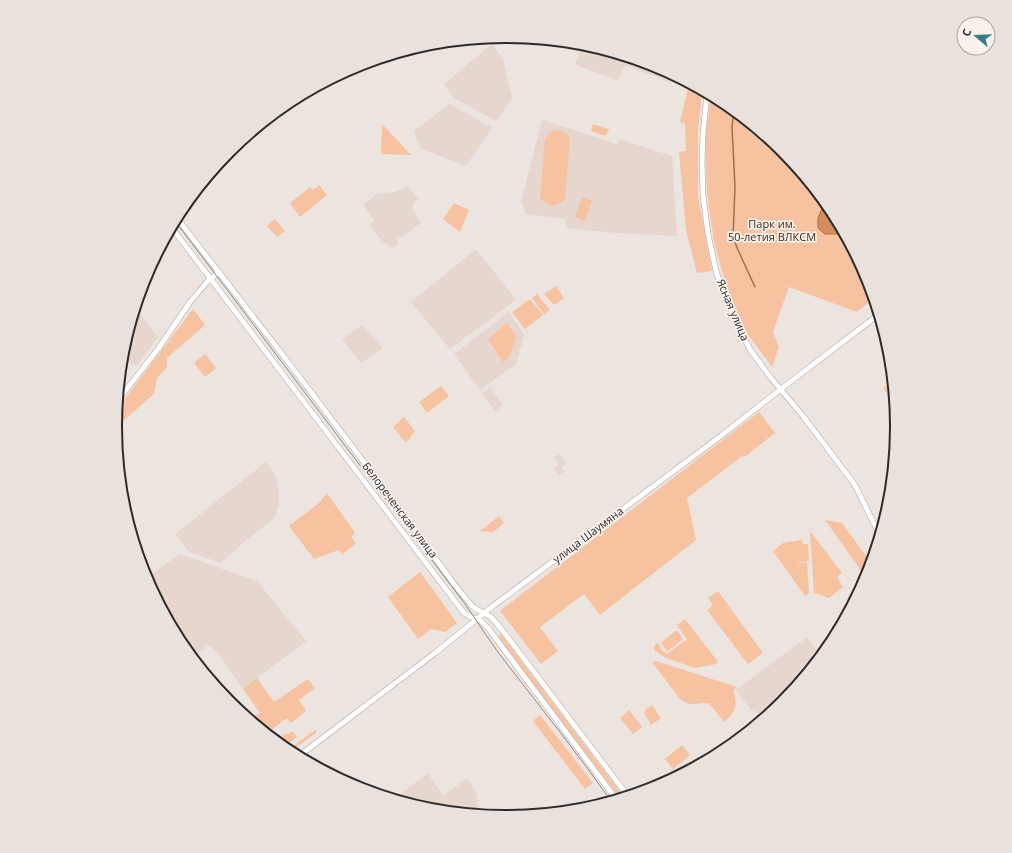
<svg xmlns="http://www.w3.org/2000/svg" width="1012" height="853" viewBox="0 0 1012 853" font-family="'Open Sans',sans-serif">
<style>
.built{fill:#e5d7ce}
.green{fill:#f7c29f}
.water{fill:#d48d5b;stroke:#a2704c}
.lines{fill:none;stroke-linecap:round;stroke-linejoin:round}
.stream{stroke:#a2704c;stroke-width:1.5}
.minor-casing{stroke:#ada6a2;stroke-width:6}
.minor{stroke:#fff;stroke-width:5}
.tram{stroke:#908b87;stroke-width:1}
.labels{text-anchor:middle;stroke-width:3.5;stroke-linejoin:round;paint-order:stroke}
.park-label{font-size:11px;fill:#462813;stroke:#f8f1ec}
.street-label{font-size:11px;fill:#2d2b29;stroke:#f8f1ec}
.rim{fill:none;stroke:#2d2b29;stroke-width:2}
</style>
<rect width="100%" height="100%" fill="#ebe4df"/>
<g class="built">
<path d="M492,44l11,15 9,40 -16,22 -42,-23 -10,-14z"/>
<path d="M583,44l73,22 16,8 -3,8 -44,-17 -7,15 -43,-15z"/>
<path d="M450,104l42,24 -26,38 -46,-18 -6,-17z"/>
<path d="M542,120l75,24 2,-5 53,17 5,80 -60,-3 -50,-5 -1,-9 -40,-5 -5,-12z"/>
<path d="M408,186l10,13 -5,3v9l8,12 -24,17 2,3 -7,5 -11,-8 -10,-13v-4l4,-1 -12,-18 14,-10 12,-1 9,-2z"/>
<path d="M476,249l40,51 -66,49 -39,-47z"/>
<path d="M136,308l22,29 -21,29 -15,-9 1,-7z"/>
<path d="M509,312l15,23 -8,29 -36,26 -26,-36z"/>
<path d="M362,325l21,23 -22,15 -19,-24z"/>
<path d="M490,387l13,18 -8,6 -13,-18z"/>
<path d="M559,454l7,9 -5,4 4,4 -6,4 -5,-6 5,-5 -5,-6z"/>
<path d="M266,462l9,12 4,19v12l-3,10 -4,5 -29,23 -22,20 -32,-11 -14,-18z"/>
<path d="M180,554l77,27 49,60 -63,48 -25,-36 -9,-8 -16,12 -12,-14 -35,-65z"/>
<path d="M807,637l14,19 -39,47 -16,13 -15,-6 -15,-20z"/>
<path d="M428,773l15,23 24,-18 9,13 2,14 3,9 -51,-5 -36,-10z"/>
</g>
<g class="green">
<path d="M689,84l13,7 -4,39v66l14,75 -15,2 -11,-43 -7,-78 7,-1 -1,-27 -5,-2z"/>
<path d="M711,95l12,7 59,49 49,59 36,67 6,22 -16,13 -68,-25 -16,45 6,15 -7,20 -28,-38 -17,-39 -13,-49 -7,-47 -2,-54z"/>
<path d="M382,124l29,31 -30,-1z"/>
<path d="M593,124l16,5 -3,7 -15,-5z"/>
<path d="M555,130c7,0 12,3 15,9l-5,60c-7,9 -19,8 -25,-2l5,-58 4,-6z"/>
<path d="M319,185l8,10 -27,22 -10,-14 20,-16 3,3z"/>
<path d="M582,197l10,4 -7,20 -10,-4z"/>
<path d="M454,203l15,7 -9,22 -17,-13z"/>
<path d="M275,219l10,12 -8,6 -10,-11z"/>
<path d="M556,286l8,12 -10,7 -10,-11z"/>
<path d="M537,294l13,16 -6,4 -12,-16z"/>
<path d="M530,299l13,16 -18,14 -13,-17z"/>
<path d="M193,309l12,16 -38,33v10l-10,10 -3,16 -38,33 1,-18z"/>
<path d="M507,323l9,13 -7,22 -6,4 -15,-23z"/>
<path d="M205,354l11,14 -11,9 -11,-14z"/>
<path d="M892,381l2,22 -11,-15z"/>
<path d="M441,386l8,10 -22,17 -8,-11z"/>
<path d="M759,412l16,21 -29,23 -5,1 -54,41 9,42 -96,75 -16,-21 -44,33 18,24 -17,13 -41,-53z"/>
<path d="M404,417l11,14 -9,12 -13,-16z"/>
<path d="M327,493l28,40 -4,4 5,6 -14,12 -3,-5 -25,9 -25,-33 30,-23z"/>
<path d="M499,516l5,7 -11,9 -13,-1z"/>
<path d="M825,520l17,3 29,40 -1,3 -8,6z"/>
<path d="M810,531l32,42 -5,4 6,10 -14,11 -15,-5z"/>
<path d="M802,540l1,6 -1,2 1,-2v-2h5l1,17 -10,2 -2,-8 2,9 8,-2 2,31 -4,3 -32,-45 10,-8z"/>
<path d="M420,572l37,51 -12,9 -14,-3 -13,10 -30,-42z"/>
<path d="M718,591l45,62 -15,11 -41,-54 6,-5 -5,-7z"/>
<path d="M166,614l18,25 2,5v5l-5,-6z"/>
<path d="M685,619l33,43 -2,2 -10,2 -11,2 -29,-10 -12,-8v-4l4,-3 4,7 5,4 20,-15 -10,-14z"/>
<path d="M675,631h3l5,8 -1,1 -14,11h-1l-6,-8z"/>
<path d="M501,634l123,163 -4,1 -123,-161z"/>
<path d="M656,661l81,26 -4,4c6,13 2,22 -9,31l-15,-19c-3,1 -5,0 -7,0 -3,0 -3,1 -6,1 -6,1 -12,-2 -16,-5l-28,-37z"/>
<path d="M257,678l17,24 34,-23 7,9 -16,12 7,11 -15,12 -4,-5 -20,15 -17,-14 10,-6 -17,-24z"/>
<path d="M652,705l9,13 -10,7 -7,-12 2,-4z"/>
<path d="M629,710l13,17 -9,7 -13,-16z"/>
<path d="M540,715l53,68 -8,6 -52,-68z"/>
<path d="M315,730l2,2 -27,20 -2,-2z"/>
<path d="M293,732l4,5 -13,10 -8,-6 9,-7z"/>
<path d="M682,745l8,10 -17,14 -8,-10z"/>
</g>
<path class="water" d="M825,202l6,8 12,22 -2,2h-16l-7,-6v-10z"/>
<g class="lines">
<path class="stream" d="M734,111l-2,15 3,61 -2,50 5,13 17,37"/>
<defs>
<g id="minor">
<path d="M707,93l-4,41 -1,28 1,34 5,38 8,37 8,23 15,35 12,22 20,27 32,38 52,69 24,49"/>
<path d="M177,218l115,149 115,152 47,65 19,23 5,3 13,7 12,14 125,165"/>
<path d="M172,228l292,385 7,4 9,3 8,8 128,171"/>
<path d="M118,400l40,-51 32,-47 17,-20 12,-10"/>
<path d="M299,756l136,-103 58,-47 225,-168 63,-49 97,-74"/>
</g>
</defs>
<use href="#minor" class="minor-casing"/>
<use href="#minor" class="minor"/>
<path class="tram" d="M175,221l290,383c14,20 27,41 42,60 35,45 71,90 104,137"/>
</g>
<g class="labels">
<g class="park-label">
<text x="772" y="228">Парк им.<tspan x="772" dy="13">50-летия ВЛКСМ</tspan></text>
</g>
<g class="street-label">
<text transform="translate(733 310) rotate(67)" y="4">Ясная улица</text>
<text transform="translate(400 510) rotate(53)" y="4">Белореченская улица</text>
<text transform="translate(588 535) rotate(-37)" y="4">улица Шаумяна</text>
</g>
</g>
<path d="M0 0H1012V853H0ZM505 43H507A383 383 0 0 1 890 426V427A383 383 0 0 1 507 810H505A383 383 0 0 1 122 427V426A383 383 0 0 1 505 43Z" fill="#e8e1dc" fill-rule="evenodd"/>
<path class="rim" d="M505 43H507A383 383 0 0 1 890 426V427A383 383 0 0 1 507 810H505A383 383 0 0 1 122 427V426A383 383 0 0 1 505 43Z"/>
<g transform="translate(976 36) rotate(289)"><circle r="19" fill="#f8f1ec" stroke="#a7a29e"/>
<path d="M0-3L7 15L0 10L-7 15Z" fill="#367d86"/>
<text y="-6" font-size="11" font-weight="bold" text-anchor="middle" fill="#2d2b29">С</text>
</g>
</svg>
